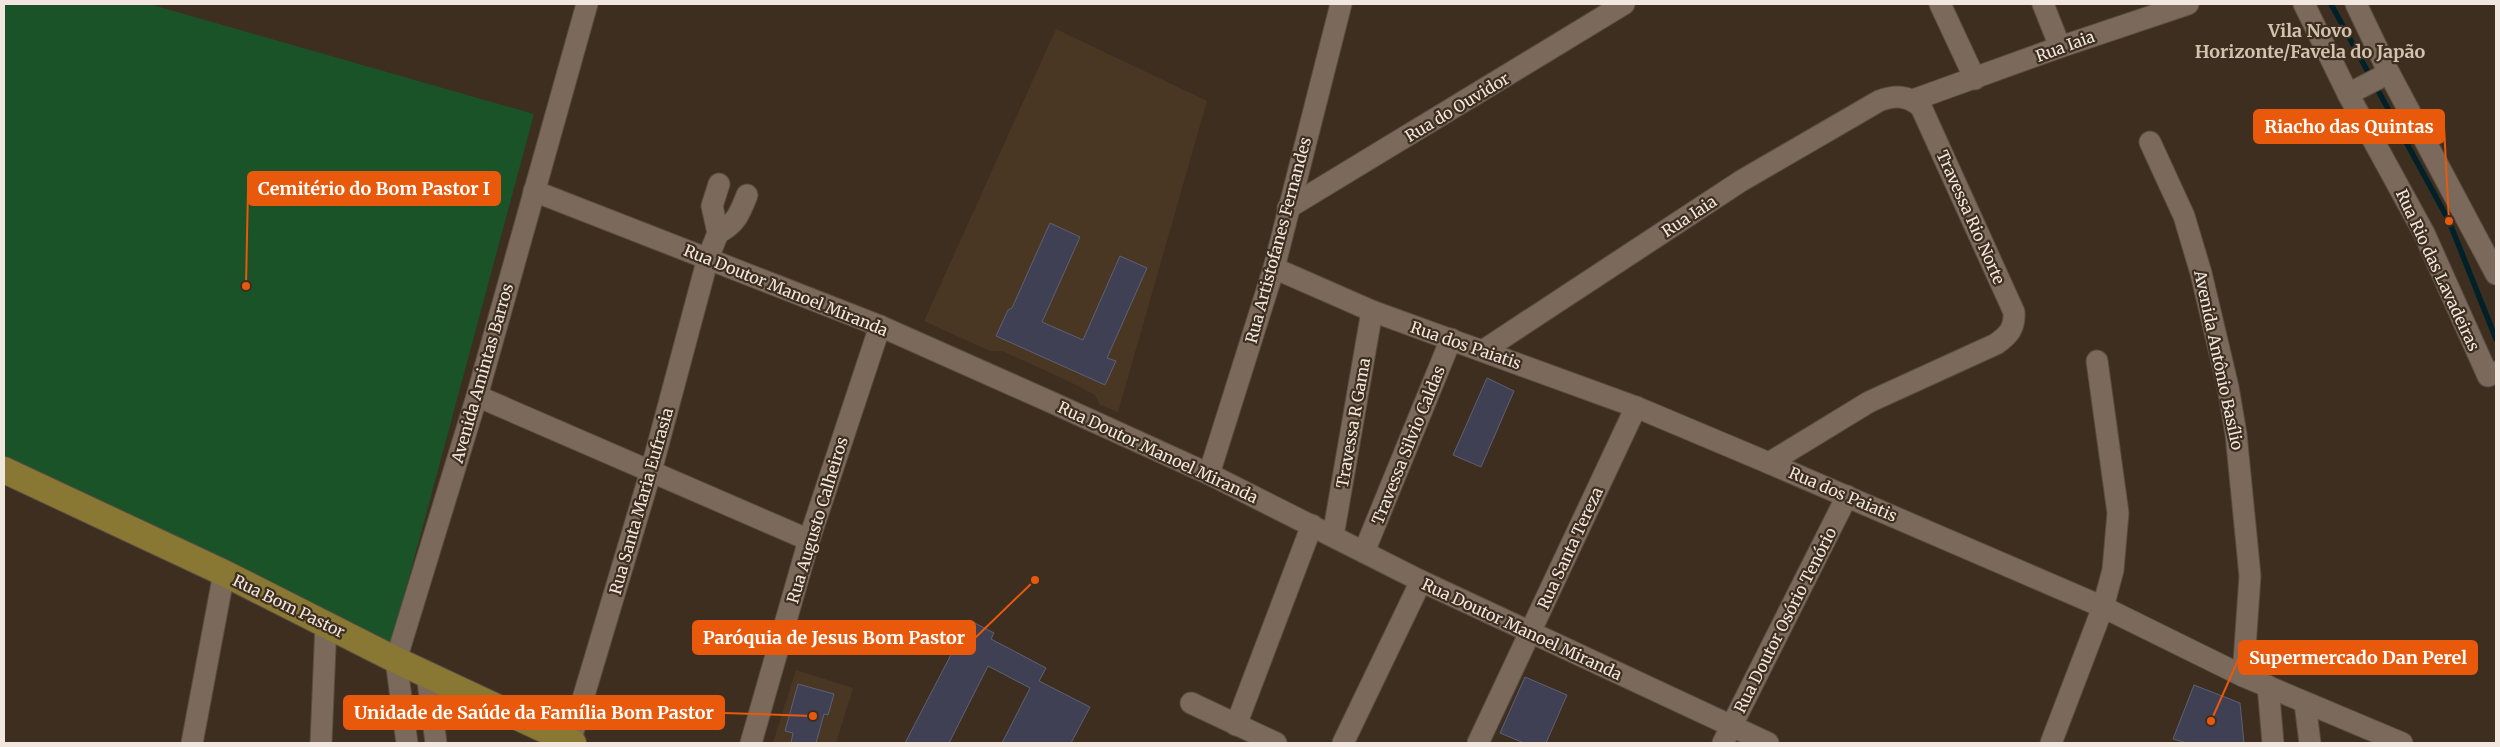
<svg xmlns="http://www.w3.org/2000/svg" width="2500" height="747" viewBox="0 0 2500 747" font-family="Merriweather,serif">
<style>
.built{fill:#493724}
.green{fill:#195327}
.lines{fill:none;stroke-linecap:round;stroke-linejoin:round}
.stream{stroke:#002129;stroke-width:5.5}
.building{fill:#3f4053;stroke:#5f6074}
.minor-casing{stroke:#594c40;stroke-width:23}
.major-casing{stroke:#594c40;stroke-width:28}
.minor{stroke:#7b6a5b;stroke-width:21}
.major{stroke:#897833;stroke-width:26}
.labels{text-anchor:middle;stroke-width:4.5;stroke-linejoin:round;paint-order:stroke}
.street-label{font-size:16px;fill:#f1e7de;stroke:#3d2e20}
.neighbourhood-label{font-size:18px;font-weight:bold;fill:#d4c2b0;stroke:#3d2e20}
.leader{fill:none;stroke:#e8590c;stroke-width:2}
.callout-dot{fill:#e8590c;stroke:#3d2e20;stroke-width:2}
.callout{fill:#e8590c;stroke:#e8590c;stroke-width:2}
.callout-label{font-size:18px;text-anchor:middle;font-weight:bold;fill:#fff}
</style>
<rect width="100%" height="100%" fill="#3d2e20"/>
<g class="built">
<path d="M1056,29l151,72 -89,311 -18,-7 -5,-10 -27,-14 -66,-30h-12l-66,-30z"/>
<path d="M796,670l57,18 -17,55h-63z"/>
</g>
<path class="green" d="M4,4h145l385,110 -144,534 -386,-190z"/>
<g class="lines">
<path class="stream" d="M2331,4l118,217 47,118"/>
</g>
<g class="building">
<path d="M1050,223l30,14 -38,85 41,18 37,-84 27,12 -40,90 9,3 -11,24 -109,-49 12,-26 4,-2z"/>
<path d="M1487,378l27,13 -33,76 -28,-12z"/>
<path d="M969,620l25,13 -3,6 55,29 -7,13 51,26 -19,36h-69l28,-55 -42,-22 -39,77h-44z"/>
<path d="M1525,677l42,18 -21,48h-22l-24,-10z"/>
<path d="M798,684l36,10 -6,21 -4,-1 -8,29h-25l2,-10 -8,-2z"/>
<path d="M2194,685l46,18 4,40h-57l-14,-4z"/>
</g>
<g class="lines">
<defs>
<g id="minor">
<path d="M1940,4l35,75"/>
<path d="M2043,4l17,43"/>
<path d="M2304,4l44,90 76,139 64,143 8,-4"/>
<path d="M2356,4l33,69 107,201"/>
<path d="M2348,94l41,-21"/>
<path d="M1913,100l147,-53 128,-43"/>
<path d="M2150,142l34,74 17,57 27,114 8,47 14,142 -7,100"/>
<path d="M534,191l346,135 173,77 156,71 212,107 347,162"/>
<path d="M1288,208l336,-204"/>
<path d="M718,233c18,-9 22,-20 29,-38"/>
<path d="M1274,268l98,43 264,96 133,56 334,144 140,69 159,67"/>
<path d="M1484,350l257,-169 138,-80c16,-6 29,-6 42,6l93,205c1,16 -5,23 -18,32l-127,58 -100,61"/>
<path d="M477,396l332,144"/>
<path d="M1209,474l65,-206 67,-264"/>
<path d="M1333,536l39,-225"/>
<path d="M1364,552l87,-213"/>
<path d="M427,674l9,69"/>
<path d="M2268,686l5,57"/>
<path d="M1191,703l85,40"/>
<path d="M2305,703l5,40"/>
<path d="M1236,725l76,-200"/>
<path d="M570,742l81,-271 57,-213 10,-25 -6,-27 7,-22"/>
<path d="M192,743l32,-170"/>
<path d="M321,743l5,-120"/>
<path d="M407,743l-11,-83 81,-264 110,-392"/>
<path d="M751,743l58,-203 71,-214"/>
<path d="M1343,743l78,-162"/>
<path d="M1478,743l158,-336"/>
<path d="M1723,743l124,-247"/>
<path d="M2051,743l52,-136 10,-37 5,-57 -21,-152"/>
</g>
<path id="major" d="M4,470l220,103 172,87 177,83"/>
</defs>
<use href="#minor" class="minor-casing"/>
<use href="#major" class="major-casing"/>
<use href="#minor" class="minor"/>
<use href="#major" class="major"/>
</g>
<g class="labels">
<g class="street-label">
<text transform="translate(2065 46) rotate(-20)" y="6">Rua Iaia</text>
<text transform="translate(1457 107) rotate(-31)" y="6">Rua do Ouvidor</text>
<text transform="translate(1689 216) rotate(-33)" y="6">Rua Iaia</text>
<text transform="translate(1971 217) rotate(66)" y="6">Travessa Rio Norte</text>
<text transform="translate(1278 240) rotate(-75)" y="6">Rua Artistofanes Fernandes</text>
<text transform="translate(2438 270) rotate(65)" y="6">Rua Rio das Lavadeiras</text>
<text transform="translate(786 290) rotate(22)" y="6">Rua Doutor Manoel Miranda</text>
<text transform="translate(1466 345) rotate(19)" y="6">Rua dos Paiatis</text>
<text transform="translate(2219 360) rotate(78)" y="6">Avenida Antônio Basílio</text>
<text transform="translate(482 373) rotate(-74)" y="6">Avenida Amintas Barros</text>
<text transform="translate(1353 423) rotate(-80)" y="6">Travessa R Gama</text>
<text transform="translate(1408 445) rotate(-68)" y="6">Travessa Silvio Caldas</text>
<text transform="translate(1158 452) rotate(25)" y="6">Rua Doutor Manoel Miranda</text>
<text transform="translate(1843 494) rotate(23)" y="6">Rua dos Paiatis</text>
<text transform="translate(641 501) rotate(-74)" y="6">Rua Santa Maria Eufrasia</text>
<text transform="translate(817 520) rotate(-73)" y="6">Rua Augusto Calheiros</text>
<text transform="translate(1570 548) rotate(-65)" y="6">Rua Santa Tereza</text>
<text transform="translate(289 606) rotate(26)" y="6">Rua Bom Pastor</text>
<text transform="translate(1785 620) rotate(-63)" y="6">Rua Doutor Osório Tenório</text>
<text transform="translate(1522 629) rotate(25)" y="6">Rua Doutor Manoel Miranda</text>
</g>
<g class="neighbourhood-label">
<text x="2310" y="37">Vila Novo<tspan x="2310" dy="21">Horizonte/Favela do Japão</tspan></text>
</g>
</g>
<path class="leader" d="M2449 221L2444 126M246 286L248 188M1035 580L975 638M2211 721L2239 658M813 716L724 713"/>
<g class="callout-dot">
<circle cx="2449" cy="221" r="5"/>
<circle cx="246" cy="286" r="5"/>
<circle cx="1035" cy="580" r="5"/>
<circle cx="2211" cy="721" r="5"/>
<circle cx="813" cy="716" r="5"/>
</g>
<g class="callout">
<rect x="2254" y="110" width="190" height="33" rx="5"/>
<rect x="248" y="172" width="252" height="33" rx="5"/>
<rect x="693" y="621" width="282" height="33" rx="5"/>
<rect x="2239" y="641" width="238" height="33" rx="5"/>
<rect x="344" y="696" width="380" height="33" rx="5"/>
</g>
<g class="callout-label">
<text x="2349" y="133">Riacho das Quintas</text>
<text x="374" y="195">Cemitério do Bom Pastor I</text>
<text x="834" y="644">Paróquia de Jesus Bom Pastor</text>
<text x="2358" y="664">Supermercado Dan Perel</text>
<text x="534" y="719">Unidade de Saúde da Família Bom Pastor</text>
</g>
<rect width="2500" height="747" fill="none" stroke="#f1e7de" stroke-width="10"/>
</svg>
